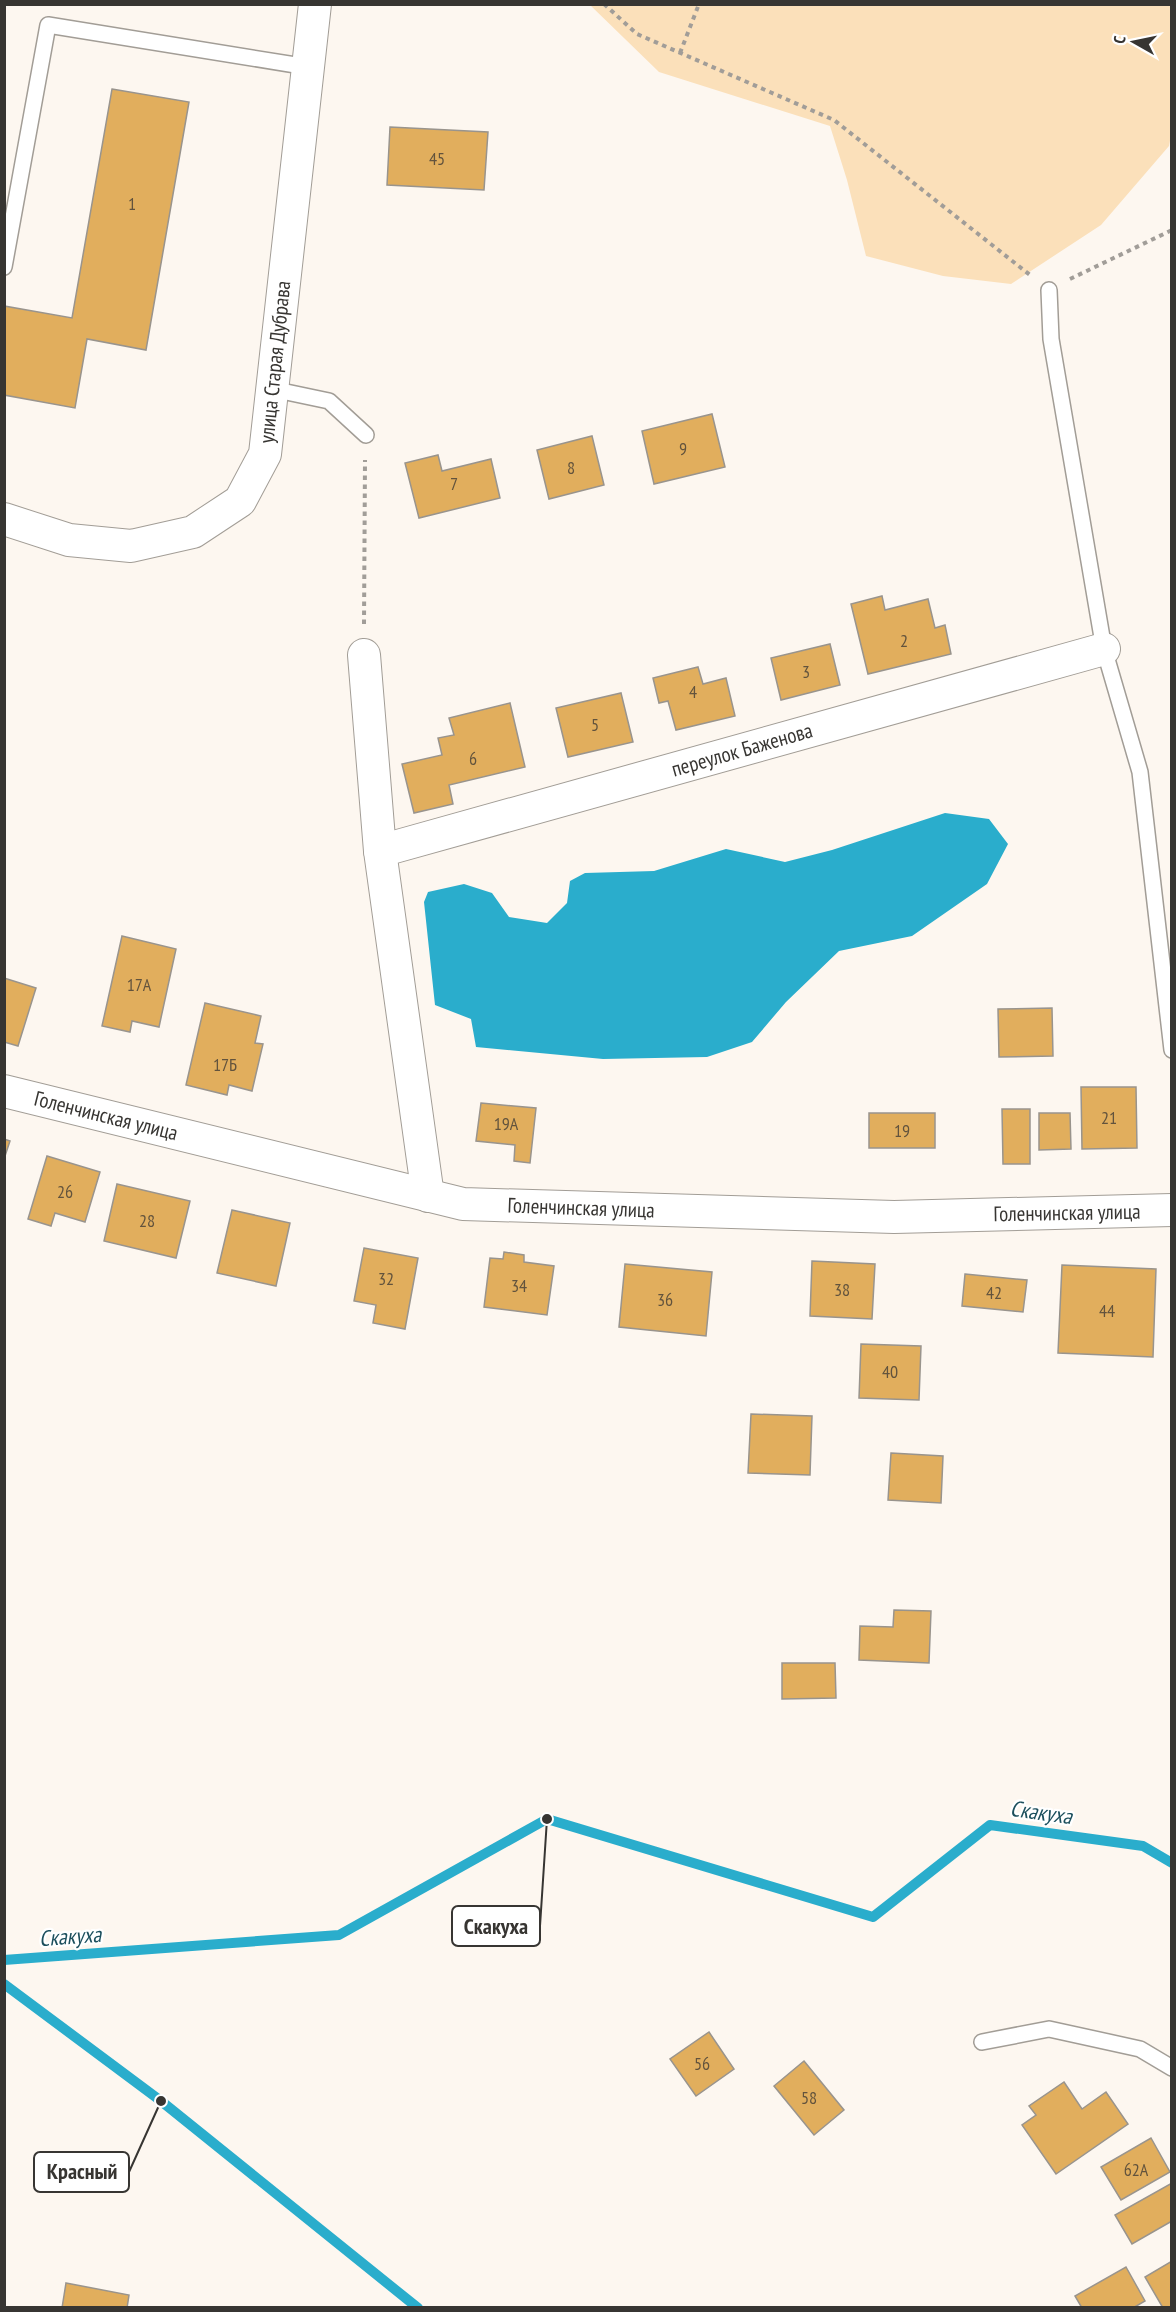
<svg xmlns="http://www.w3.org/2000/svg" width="1176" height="2312" viewBox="0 0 1176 2312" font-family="'PT Sans Narrow',sans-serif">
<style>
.green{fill:#fbe0ba}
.water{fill:#2aadcc}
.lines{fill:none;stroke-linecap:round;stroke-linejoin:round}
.stream{stroke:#2aadcc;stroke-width:10}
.building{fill:#e1ae5d;stroke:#99948d;stroke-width:1.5}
.lane-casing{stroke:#a29d96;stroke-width:18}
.street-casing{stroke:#a29d96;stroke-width:34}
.path{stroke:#a19d98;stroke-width:4;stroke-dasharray:4.5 4.5;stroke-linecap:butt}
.lane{stroke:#fff;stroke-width:15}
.street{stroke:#fff;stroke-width:32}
.labels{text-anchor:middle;stroke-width:4.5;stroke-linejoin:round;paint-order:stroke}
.number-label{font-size:18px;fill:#62533d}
.street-label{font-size:21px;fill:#373532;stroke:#fff}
.water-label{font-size:22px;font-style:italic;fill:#1c4f5d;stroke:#fff}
.leader{fill:none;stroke:#373532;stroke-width:2}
.callout-dot{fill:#373532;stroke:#fff;stroke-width:2}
.callout{fill:#fff;stroke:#373532;stroke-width:2}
.callout-label{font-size:22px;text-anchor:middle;font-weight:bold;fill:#373532}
</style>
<rect width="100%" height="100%" fill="#fdf7f0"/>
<path class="green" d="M590,5h581l1,125 -3,16 -68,79 -90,59 -68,-8 -77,-20 -19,-76 -17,-54 -171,-54z"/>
<path class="water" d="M945,813l44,6 19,25 -21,40 -75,52 -73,15 -53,51 -34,40 -45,15 -104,2 -127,-12 -5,-28 -36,-14 -11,-103 4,-10 36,-8 28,9 17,24 38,6 20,-20 3,-22 15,-8 69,-2 72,-22 59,13 47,-12z"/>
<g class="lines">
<g class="stream">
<path d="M4,1960l335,-25 208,-116 326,98 117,-92 153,21 29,17"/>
<path d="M4,1984l157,117 257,207"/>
</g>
</g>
<g class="building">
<path d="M112,89l77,13 -43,248 -59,-11 -12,69 -71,-13v-89l68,12z"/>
<path d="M390,127l98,5 -4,58 -97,-5z"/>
<path d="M712,414l13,53 -71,17 -12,-53z"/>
<path d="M592,436l12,49 -55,14 -12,-49z"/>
<path d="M438,455l4,16 49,-12 9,39 -81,20 -14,-55z"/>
<path d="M882,596l3,14 43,-11 7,29 10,-3 6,29 -83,20 -17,-70z"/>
<path d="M830,644l10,41 -59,15 -10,-42z"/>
<path d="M698,667l5,17 23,-6 9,38 -59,14 -8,-29 -9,2 -6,-25z"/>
<path d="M621,693l12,49 -65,15 -12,-49z"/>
<path d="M510,703l15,64 -76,18 4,19 -39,9 -12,-49 40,-9 -4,-17 16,-3 -5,-17z"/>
<path d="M122,936l54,13 -17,78 -27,-6 -2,11 -28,-6z"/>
<path d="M4,978l32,10 -18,58 -14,-4z"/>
<path d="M205,1003l56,13 -6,27 8,1 -11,47 -23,-6 -2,10 -41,-10z"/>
<path d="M1052,1008l1,48 -54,1 -1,-48z"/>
<path d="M1081,1087h55l1,61 -55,1z"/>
<path d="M481,1103l55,5 -6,55 -16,-2 1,-16 -39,-4z"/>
<path d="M1002,1109h28v55h-27z"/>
<rect x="869" y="1113" width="66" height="35"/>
<path d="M1039,1113h31l1,36 -32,1z"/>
<path d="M4,1139l6,2 -6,18z"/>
<path d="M47,1156l53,16 -15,50 -30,-9 -4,13 -23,-7z"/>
<path d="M117,1184l73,17 -14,57 -72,-17z"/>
<path d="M232,1210l58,13 -14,63 -59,-13z"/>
<path d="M364,1248l54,10 -13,71 -32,-6 3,-18 -22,-4z"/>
<path d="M504,1252l20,3v7l30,4 -7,49 -63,-8 6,-49 13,1z"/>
<path d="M812,1261l63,3 -3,55 -62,-3z"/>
<path d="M625,1264l87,8 -6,64 -87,-9z"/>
<path d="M1062,1265l94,4 -3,88 -95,-4z"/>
<path d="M965,1274l62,6 -4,32 -61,-6z"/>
<path d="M861,1344l60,2 -2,54 -60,-2z"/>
<path d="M751,1414l61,2 -2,59 -62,-2z"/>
<path d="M891,1453l52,3 -2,47 -53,-3z"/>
<path d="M894,1610l37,1 -2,52 -70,-3 1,-34 33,1z"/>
<path d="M782,1663h53l1,35 -54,1z"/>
<path d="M709,2032l25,37 -38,27 -26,-37z"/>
<path d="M804,2061l40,49 -30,25 -40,-49z"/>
<path d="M1064,2082l18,27 24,-17 22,32 -72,50 -34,-49 14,-10 -7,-9z"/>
<path d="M1151,2138l19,34 -49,28 -20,-33z"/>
<path d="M1172,2183v38l-40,23 -17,-29z"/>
<path d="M1172,2261v47h-9l-18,-31z"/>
<path d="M1126,2267l19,34 -12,7h-51l-7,-12z"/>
<path d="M66,2283l63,12 -2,13h-65z"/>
</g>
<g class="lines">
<defs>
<g id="lane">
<path d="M4,267l44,-242 260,42"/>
<path d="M1049,290l2,49 53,310 36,123 32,278"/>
<path d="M272,389l57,12 37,34"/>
<path d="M982,2042l67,-13 91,20 32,19"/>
</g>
<g id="street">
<path d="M4,519l65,21 62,6 62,-14 47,-31 25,-47 50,-450"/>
<path d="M364,655l16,196 48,345"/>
<path d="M380,851l724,-202"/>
<path d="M4,1091l459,113 431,13 278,-7"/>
</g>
</defs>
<use href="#lane" class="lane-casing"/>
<use href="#street" class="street-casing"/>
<g class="path">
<path d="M604,4l33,30 197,86 196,155"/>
<path d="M680,53l19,-49"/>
<path d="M1070,279l102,-49"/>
<path d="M364,624l1,-164"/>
</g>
<use href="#lane" class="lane"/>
<use href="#street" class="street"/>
</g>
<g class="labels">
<g class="number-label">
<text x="437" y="165">45</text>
<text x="132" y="210">1</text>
<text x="683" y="455">9</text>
<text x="571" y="474">8</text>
<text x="454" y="490">7</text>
<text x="904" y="647">2</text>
<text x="806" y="678">3</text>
<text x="693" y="698">4</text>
<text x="595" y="731">5</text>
<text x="473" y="765">6</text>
<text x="139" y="991">17А</text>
<text x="225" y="1071">17Б</text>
<text x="1109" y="1124">21</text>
<text x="506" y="1130">19А</text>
<text x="902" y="1137">19</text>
<text x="65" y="1198">26</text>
<text x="147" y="1227">28</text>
<text x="386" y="1285">32</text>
<text x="519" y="1292">34</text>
<text x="842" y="1296">38</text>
<text x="994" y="1299">42</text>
<text x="665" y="1306">36</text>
<text x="1107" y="1317">44</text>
<text x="890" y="1378">40</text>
<text x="702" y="2070">56</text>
<text x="809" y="2104">58</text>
<text x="1136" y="2176">62А</text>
</g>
<g class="street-label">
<text transform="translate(275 362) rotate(-84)" y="7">улица Старая Дубрава</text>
<text transform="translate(742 750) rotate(-16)" y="7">переулок Баженова</text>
<text transform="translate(106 1116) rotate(14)" y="7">Голенчинская улица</text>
<text transform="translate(581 1208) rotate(2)" y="7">Голенчинская улица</text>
<text transform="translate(1067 1213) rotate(-1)" y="7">Голенчинская улица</text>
</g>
<g class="water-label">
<text transform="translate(1041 1812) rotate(8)" y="8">Скакуха</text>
<text transform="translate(70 1936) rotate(-4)" y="8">Скакуха</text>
</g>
</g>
<path class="leader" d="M547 1819L540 1926M161 2101L129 2172"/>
<g class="callout-dot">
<circle cx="547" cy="1819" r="6"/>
<circle cx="161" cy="2101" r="6"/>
</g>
<g class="callout">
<rect x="452" y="1906" width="88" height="40" rx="6"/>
<rect x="34" y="2152" width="95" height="40" rx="6"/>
</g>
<g class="callout-label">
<text x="496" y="1934">Скакуха</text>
<text x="82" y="2179">Красный</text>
</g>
<rect width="1176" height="2312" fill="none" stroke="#373532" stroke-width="12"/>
<g transform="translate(1134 42) rotate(279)" stroke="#ffffff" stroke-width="4.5" paint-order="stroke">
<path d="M0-4.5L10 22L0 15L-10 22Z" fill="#373532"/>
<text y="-9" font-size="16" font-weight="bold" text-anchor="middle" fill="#373532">С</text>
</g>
</svg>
